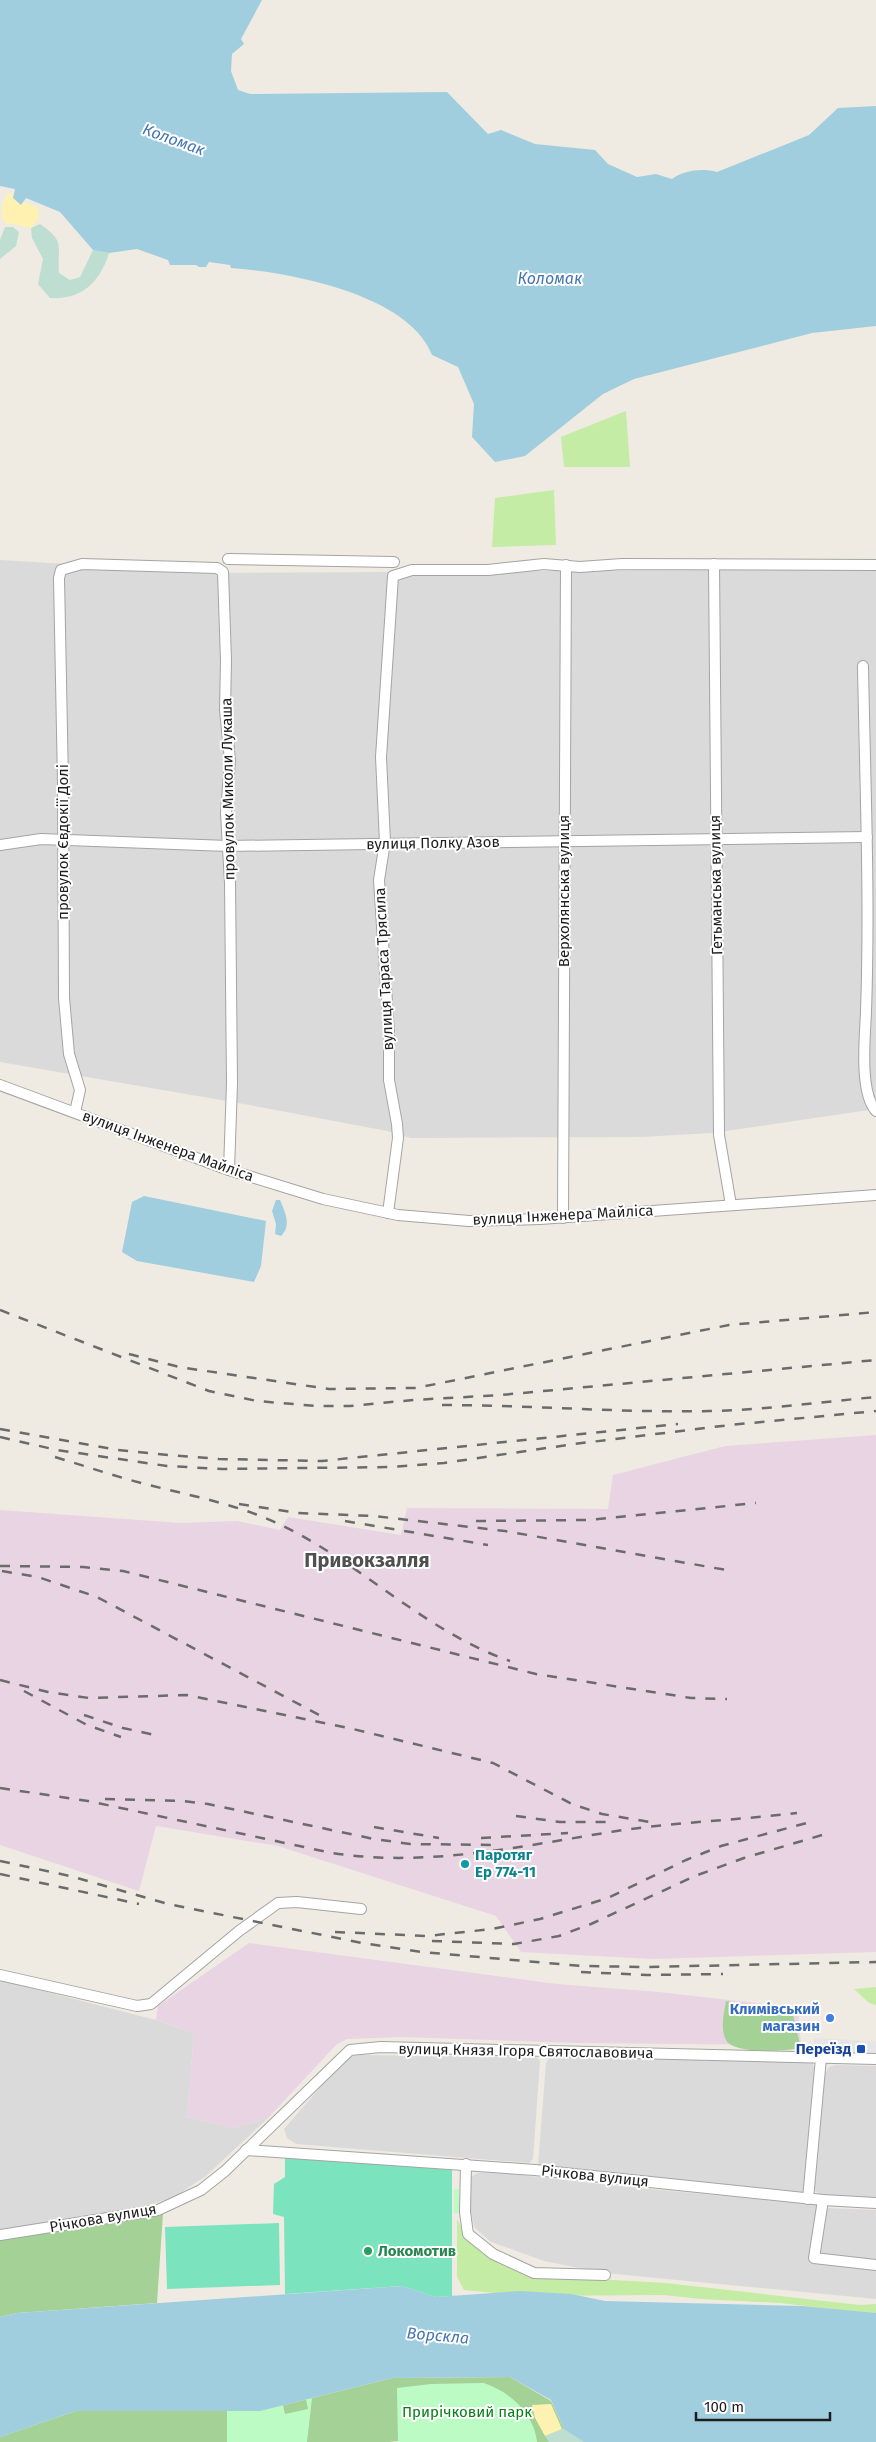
<svg xmlns="http://www.w3.org/2000/svg" width="876" height="2442" viewBox="0 0 876 2442" font-family="'Fira Sans',sans-serif">
<style>
.residential{fill:#dbdada}
.industrial{fill:#e9d4e4}
.grass{fill:#c5eca5}
.forest{fill:#a4d195}
.wetland{fill:#beded1}
.sand{fill:#fff2b1}
.park{fill:#bcfcc4}
.pitch{fill:#7ce3bf}
.parking{fill:#e5e5e5}
.water{fill:#a0cedf}
.lines{fill:none;stroke-linecap:round;stroke-linejoin:round}
.minor-casing{stroke:#a4a4a4;stroke-width:12}
.minor{stroke:#fff;stroke-width:10}
.rail{stroke:#6b6b6b;stroke-width:2.5;stroke-dasharray:10 10;stroke-linecap:butt}
.culture-dot{fill:#0f9aa8;stroke:#fff;stroke-width:2}
.shop-dot{fill:#3f7fe0;stroke:#fff;stroke-width:2}
.transit-dot{fill:#1a4fb4;stroke:#fff;stroke-width:2}
.leisure-dot{fill:#2e9e5b;stroke:#fff;stroke-width:2}
.labels{text-anchor:middle;stroke-width:4;stroke-linejoin:round;paint-order:stroke}
.street-label{font-size:15px;fill:#1d1d1d;stroke:#fff}
.culture-label{font-size:15px;font-weight:bold;fill:#0d838f;stroke:#fff;text-anchor:start}
.shop-label{font-size:15px;font-weight:bold;fill:#366cbe;stroke:#fff;text-anchor:end}
.transit-label{font-size:15px;font-weight:bold;fill:#164399;stroke:#fff;text-anchor:end}
.leisure-label{font-size:15px;font-weight:bold;fill:#27864d;stroke:#fff;text-anchor:start}
.park-label{font-size:15px;fill:#068115;stroke:#fff}
.water-label{font-size:16px;font-style:italic;fill:#4577b2;stroke:#fff}
.district-label{font-size:20px;font-weight:bold;fill:#505050;stroke:#fff}
</style>
<rect width="100%" height="100%" fill="#efebe2"/>
<g class="residential">
<path d="M0,560l216,13 660,-4v540l-164,24 -71,4 -230,1 -24,-7 -143,-27 -244,-42z"/>
<path d="M0,1980l156,40 38,13 -7,84 47,11 34,-10 -62,58 -32,21 -31,10 -143,24z"/>
<path d="M360,2055l176,2 4,4 -7,98 -4,4 -233,-19 -9,-6 -3,-9 52,-60 13,-13z"/>
<path d="M550,2056l256,4 6,3 4,7 -9,113 -4,9 -265,-27 8,-102z"/>
<path d="M836,2065l40,1v133l-53,-3 -8,-5 -2,-6 10,-107 6,-11z"/>
<path d="M494,2172l114,13 210,20 -8,55 5,4 61,6v29l-272,-26 -60,-12 -53,-19 -16,-14 -6,-20 1,-31 8,-4z"/>
<path d="M827,2208l49,2v54l-56,-8z"/>
</g>
<g class="industrial">
<path d="M876,1435v517l-224,7 -131,-7 -25,-36 -218,-70 -122,-20 -17,65 -139,-46v-335l181,13 56,-2 43,9 8,-13 113,18 6,-27 201,1 5,-34 112,-29z"/>
<path d="M249,1943l308,41 102,8 139,16 3,37 -225,-2 -173,-6 -56,2 -10,5 -69,74 -34,10 -47,-11 7,-84 -38,-13 2,-14z"/>
</g>
<g class="grass">
<path d="M626,411l4,56h-66l-3,-30z"/>
<path d="M554,490l2,55 -64,2 3,-49z"/>
<path d="M876,1987v18l-7,-2 -15,-14z"/>
<path d="M457,2219l12,23 58,33 139,8 194,22 16,-1v11l-95,-12 -80,-4 -38,-4 -138,1 -61,-6 -7,-13z"/>
</g>
<g class="forest">
<path d="M726,2001l67,14 8,33c-14,3 -67,7 -75,-8 -6,-11 -2,-27 0,-39z"/>
<path d="M163,2213l-6,90 -140,10 -17,4v-77z"/>
<path d="M510,2377l41,24 13,28 20,13h-141l-1,-6 -53,6h-389v-5l76,-26h184l132,-33z"/>
</g>
<g class="wetland">
<path d="M40,224c26,18 17,21 19,49l11,7 10,-3 13,-27 16,3c-9,29 -27,47 -59,45l-12,-14 5,-25 -11,-21 -1,-10z"/>
<path d="M5,227h8l6,5 -3,14 -16,13v-19z"/>
<path d="M562,2429h2l20,13h-35l-4,-6z"/>
</g>
<g class="sand">
<path d="M8,193l5,1v4l25,10 1,10 -8,10 -27,-6c-4,-12 -3,-18 4,-29z"/>
<path d="M551,2404l11,25 -17,7 -10,-18 -3,-13z"/>
</g>
<g class="park">
<rect x="454" y="2189" width="5" height="24"/>
<path d="M484,2383c26,9 50,30 53,59h-139l-1,-54 34,-4z"/>
<path d="M312,2398l-5,44h-80v-31h33l23,-6 2,9 23,-5 -2,-10z"/>
</g>
<g class="pitch">
<path d="M285,2155l167,15v126l-16,1 -34,-11 -117,8 -1,-77 -11,-3 1,-30 11,-7z"/>
<path d="M279,2223l1,62 -113,4 -2,-62z"/>
</g>
<path class="parking" d="M814,2038l62,3v12l-62,-2z"/>
<g class="water">
<path d="M0,0h262l-21,39 3,5 -12,10 -1,17 7,19 12,4 197,-2 41,42 13,-4 34,14 60,6 13,14 29,13 19,-3 16,5c12,-9 31,-11 45,-7l92,-37 29,-27 38,-2v220l-64,7 -178,46 -31,15 -78,62 -30,6 -23,-25 2,-33 -16,-37 -26,-12c-23,-61 -144,-83 -201,-87l-1,-3 -21,-3 -3,5h-7l-3,-2h-26l-2,-5 -31,-11 -28,4 -16,-3 -33,-38 -34,-14 -5,7 -8,-7 2,-9 -15,-3z"/>
<path d="M144,1196l122,25 -5,45 -7,16 -117,-21 -15,-9 10,-50z"/>
<path d="M276,1200h4c5,12 12,26 1,36l-6,-2 1,-10 -4,-13z"/>
<path d="M402,2286l34,11 84,-6 51,3 34,7 197,5 74,7v129h-292l-20,-13 -13,-29 -41,-23 -118,1 -132,33h-184l-76,26v-120l17,-4z"/>
</g>
<g class="lines">
<defs>
<g id="minor">
<path d="M228,559l166,3"/>
<path d="M714,564l5,571 12,70"/>
<path d="M863,666c2,115 7,231 3,346 -1,25 -7,80 10,99"/>
<path d="M0,845l41,-6 187,7 639,-9"/>
<path d="M0,1085l229,85 94,29 75,16 71,6 71,-2 336,-24"/>
<path d="M75,1112l5,-22 -11,-36 -5,-56 -1,-215 -4,-205 2,-8 21,-6 135,4 6,4 3,89 -1,49 5,50 -4,53 4,70 2,200 -3,87"/>
<path d="M388,1213l10,-75 -1,-14 -8,-44v-47l-10,-153 6,-38 -4,-85 12,-181 19,-6h76l56,-6 36,3 42,-3 254,1"/>
<path d="M563,1218l3,-653"/>
<path d="M0,1975l137,31 14,-2 88,-73 39,-28 19,-1 64,7"/>
<path d="M246,2150l289,20 288,30 53,3"/>
<path d="M466,2164l-1,48 3,22 25,20 41,19 71,2"/>
<path d="M808,2199l13,-141"/>
<path d="M823,2200l-9,58 62,7"/>
<path d="M0,2235l158,-25 43,-20 24,-19 125,-121 31,-3 495,12"/>
</g>
</defs>
<use href="#minor" class="minor-casing"/>
<use href="#minor" class="minor"/>
<g class="rail">
<path d="M0,1310l209,81 48,10 59,5h34l63,-6 88,-5 375,-35"/>
<path d="M129,1354l50,13 150,22 87,-1 313,-63 147,-13"/>
<path d="M442,1405c89,0 178,8 267,6 56,-1 111,-9 167,-14"/>
<path d="M0,1429l118,21 51,5 50,4 103,2 356,-37"/>
<path d="M0,1437l57,13 110,16 55,3 168,-2 54,-4 130,-19 156,-19 146,-14"/>
<path d="M55,1457c33,10 65,21 98,29 44,11 90,20 130,40 80,39 143,106 227,135"/>
<path d="M239,1504l59,9 76,3 131,15 227,40"/>
<path d="M345,1521l143,24"/>
<path d="M476,1521l113,-1 167,-17"/>
<path d="M0,1566l83,1 40,4 413,103 155,24 36,1"/>
<path d="M2,1571l36,6 59,20 226,120"/>
<path d="M0,1680l48,12 41,6 98,-3 166,34 140,34 79,41 30,10 48,8"/>
<path d="M24,1691l63,34 34,12"/>
<path d="M84,1715l39,13 32,7"/>
<path d="M0,1788l88,13 244,52c98,15 194,-8 291,-23 57,-8 116,-10 174,-17"/>
<path d="M105,1799l78,2 25,3 166,35 36,5 83,1"/>
<path d="M516,1816l44,6h55"/>
<path d="M374,1827l65,11"/>
<path d="M481,1838l87,-5"/>
<path d="M0,1861l70,15 98,28 194,39 60,9 160,14 65,1 229,-5"/>
<path d="M0,1874l139,30"/>
<path d="M335,1932l92,4 65,-7 48,-10 68,-21 78,-38 35,-14 93,-25"/>
<path d="M432,1941l82,3 45,-8 32,-12 104,-48 49,-18 85,-25"/>
<path d="M581,1972l66,3 76,-1"/>
</g>
</g>
<circle class="culture-dot" cx="465" cy="1864" r="5"/>
<circle class="shop-dot" cx="830" cy="2018" r="5"/>
<rect class="transit-dot" x="856" y="2044" width="10" height="10" rx="2.5"/>
<circle class="leisure-dot" cx="368" cy="2251" r="5"/>
<g class="labels">
<g class="street-label">
<text transform="translate(228 789) rotate(-91)" y="5">провулок Миколи Лукаша</text>
<text transform="translate(63 842) rotate(-90)" y="5">провулок Євдокії Долі</text>
<text transform="translate(433 843) rotate(-1)" y="5">вулиця Полку Азов</text>
<text transform="translate(716 885) rotate(-91)" y="5">Гетьманська вулиця</text>
<text transform="translate(564 891) rotate(-90)" y="5">Верхолянська вулиця</text>
<text transform="translate(384 969) rotate(-93)" y="5">вулиця Тараса Трясила</text>
<text transform="translate(168 1146) rotate(20)" y="5">вулиця Інженера Майліса</text>
<text transform="translate(563 1215) rotate(-3)" y="5">вулиця Інженера Майліса</text>
<text transform="translate(526 2051) rotate(1)" y="5">вулиця Князя Ігоря Святославовича</text>
<text transform="translate(595 2176) rotate(6)" y="5">Річкова вулиця</text>
<text transform="translate(103 2218) rotate(-10)" y="5">Річкова вулиця</text>
</g>
<g class="culture-label">
<text x="475" y="1860">Паротяг<tspan x="475" dy="17">Ер 774-11</tspan></text>
</g>
<g class="shop-label">
<text x="820" y="2014">Климівський<tspan x="820" dy="17">магазин</tspan></text>
</g>
<g class="transit-label">
<text x="851" y="2054">Переїзд</text>
</g>
<g class="leisure-label">
<text x="378" y="2256">Локомотив</text>
</g>
<g class="park-label">
<text x="467" y="2417">Прирічковий парк</text>
</g>
<g class="water-label">
<text transform="translate(174 139) rotate(20)" y="6">Коломак</text>
<text x="550" y="284">Коломак</text>
<text transform="translate(438 2335) rotate(5)" y="6">Ворскла</text>
</g>
<g class="district-label">
<text x="367" y="1567">Привокзалля</text>
</g>
</g>
<path d="M696 2412v8h134v-8" fill="none" stroke="#1d1d1d" stroke-width="2.5"/>
<text x="704" y="2412" font-size="15" fill="#1d1d1d" stroke="#ffffff" stroke-width="4" paint-order="stroke">100 m</text>
</svg>
